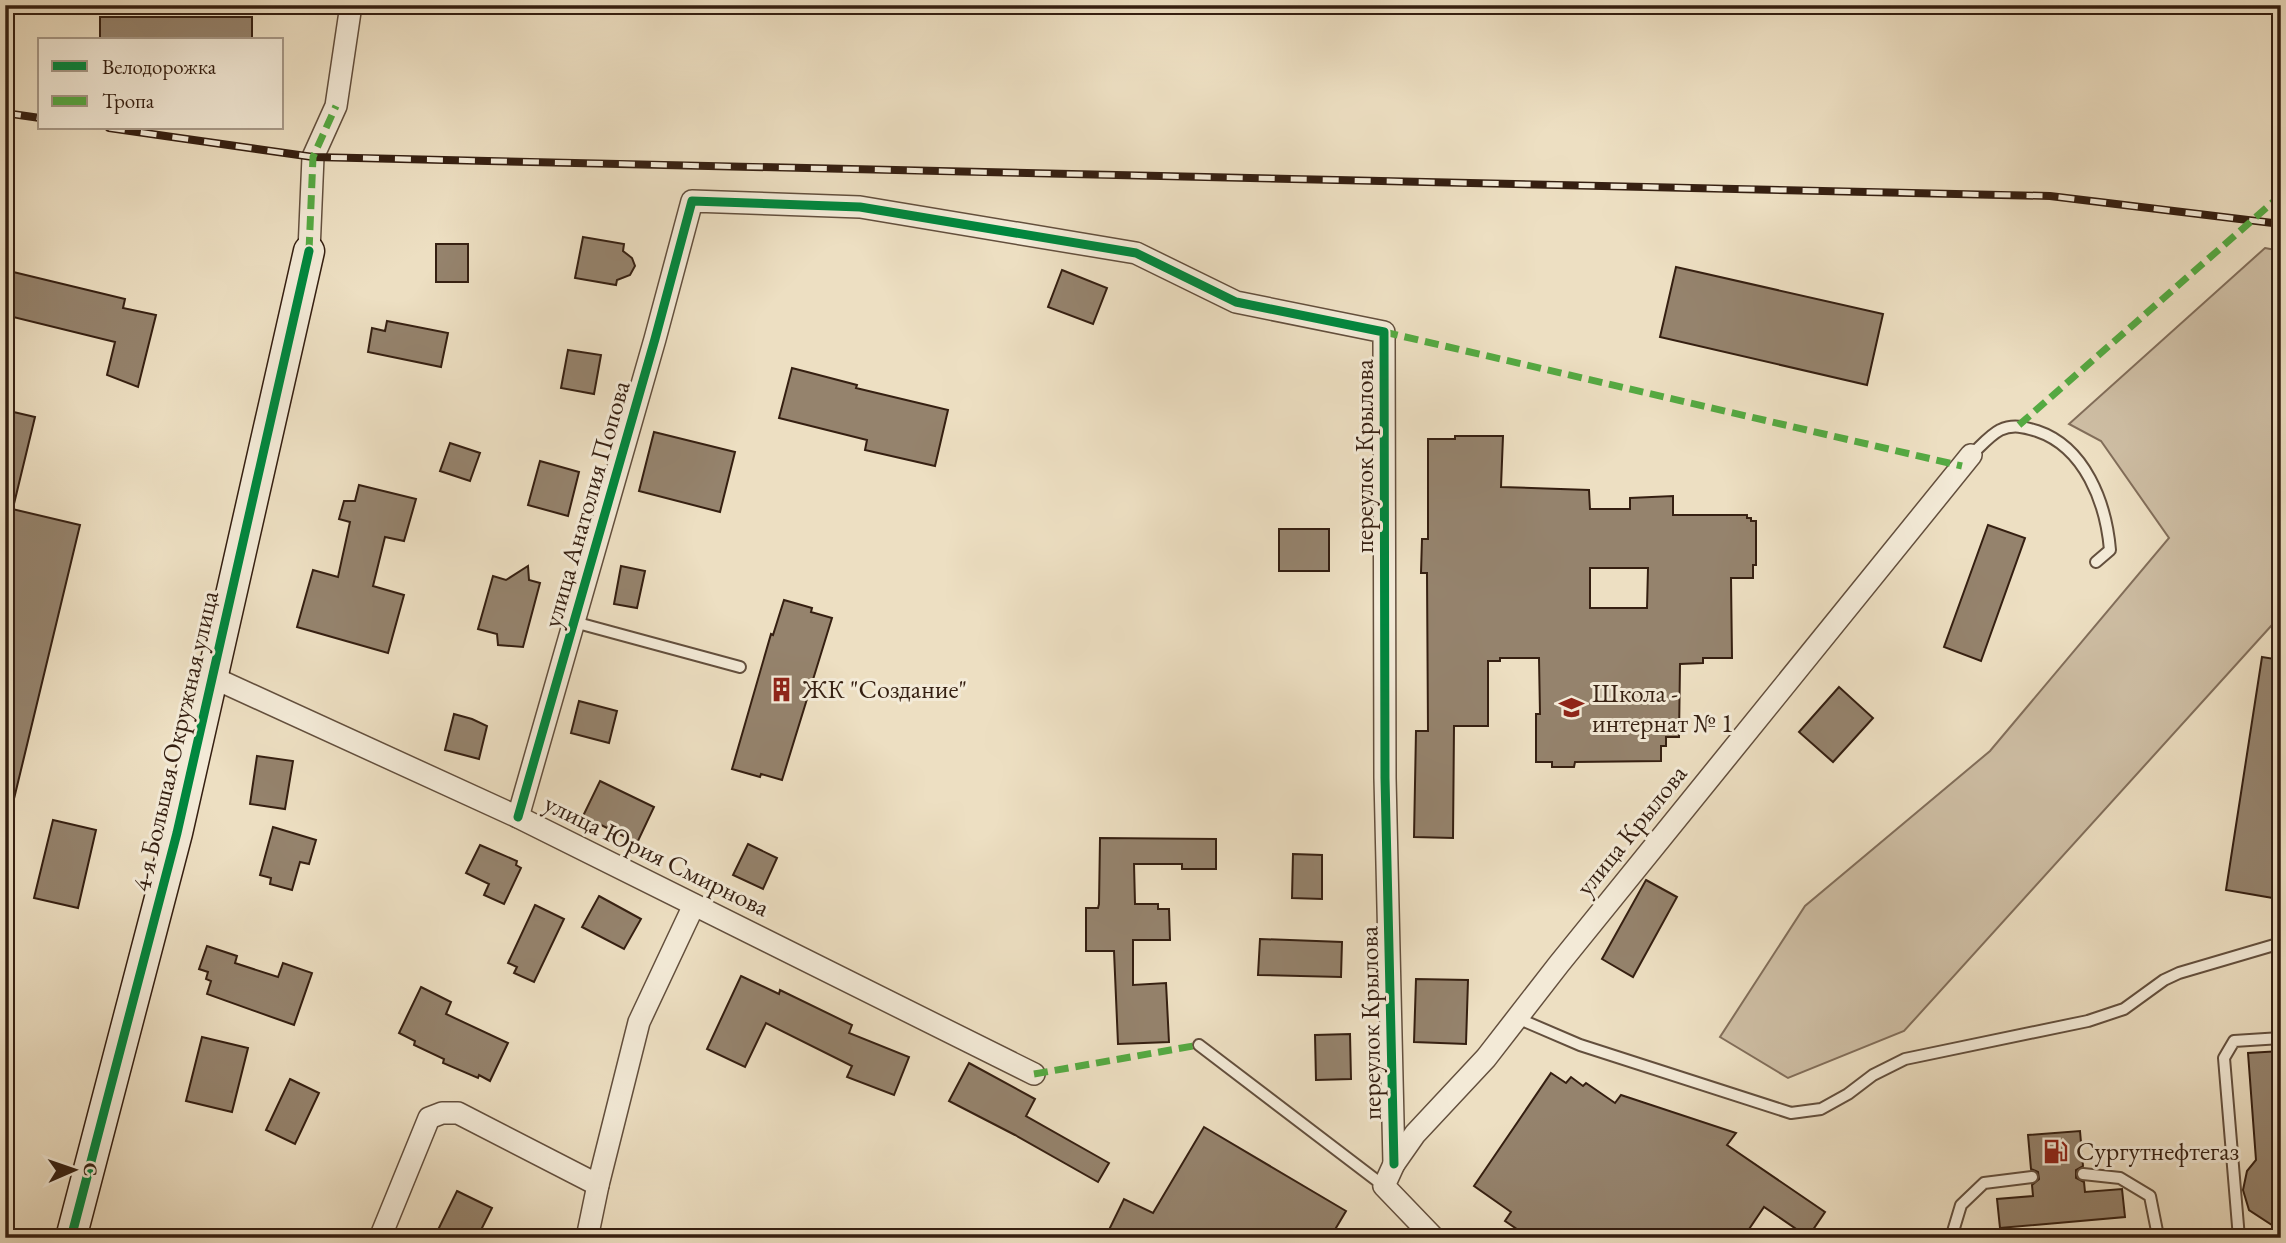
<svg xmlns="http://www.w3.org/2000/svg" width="2286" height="1243" viewBox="0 0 2286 1243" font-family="'EB Garamond',serif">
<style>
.green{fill:#cebea4;stroke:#826e5a;stroke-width:2}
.building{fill:#95836d;stroke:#351f11;stroke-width:2;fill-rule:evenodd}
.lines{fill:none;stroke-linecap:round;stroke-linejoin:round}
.lane-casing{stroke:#634f3d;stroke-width:14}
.street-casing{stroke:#634f3d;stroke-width:24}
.secondary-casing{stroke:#351f11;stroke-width:33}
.lane{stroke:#f3ead7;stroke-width:10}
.street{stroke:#f3ead7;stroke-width:21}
.secondary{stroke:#f3ead7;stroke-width:30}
.rail-casing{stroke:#351f11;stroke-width:8}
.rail{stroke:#f3ead7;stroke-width:5;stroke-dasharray:16;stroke-linecap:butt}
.quiet{stroke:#54aa42;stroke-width:7;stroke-dasharray:14 7;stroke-linecap:butt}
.cycleway-casing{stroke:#f3ead7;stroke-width:13}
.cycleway{stroke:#00873e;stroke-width:9}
.labels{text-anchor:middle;stroke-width:6;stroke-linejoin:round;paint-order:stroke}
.street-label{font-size:26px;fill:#351f11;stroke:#f3ead7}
.poi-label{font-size:26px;fill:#351f11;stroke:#f3ead7;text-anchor:start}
</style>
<rect width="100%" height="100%" fill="#eddfc2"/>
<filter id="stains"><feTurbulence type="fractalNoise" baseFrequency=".00286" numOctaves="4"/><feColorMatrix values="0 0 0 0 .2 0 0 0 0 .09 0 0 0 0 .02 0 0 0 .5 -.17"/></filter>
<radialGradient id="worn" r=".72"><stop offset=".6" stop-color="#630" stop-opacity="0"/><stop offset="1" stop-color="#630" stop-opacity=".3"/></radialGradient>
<path class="green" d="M2265,248l16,3v364l-377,416 -116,47 -68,-41 85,-131 185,-155 179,-213 -68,-97 -32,-17z"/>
<g class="building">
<rect x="100" y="17" width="152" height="22"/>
<path d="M583,237l41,7 -1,7 9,7 3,8 -5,9 -13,5 -1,5 -41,-7z"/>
<rect x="436" y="244" width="32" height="38"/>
<path d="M1676,267l207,47 -16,71 -207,-48z"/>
<path d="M5,270l120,29 -2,9 33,7 -18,72 -31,-12 8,-33 -110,-27z"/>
<path d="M1062,270l45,18 -14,36 -45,-17z"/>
<path d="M387,321l61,12 -7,34 -73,-15 4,-24 13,3z"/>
<path d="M568,350l33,5 -7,39 -33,-6z"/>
<path d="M792,368l65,17 -1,3 92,22 -13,56 -70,-16 2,-10 -88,-22z"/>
<path d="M5,410l30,7 -22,91h-5l72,17 -67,278 -8,-1z"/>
<path d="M654,432l81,20 -15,60 -81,-21z"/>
<path d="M1455,436h48l-2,51 88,3 1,19h40v-11l43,-2v19h74v3h4v3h5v44h-3v13h-22l1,80h-29v5l-23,1 -1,73h-13v9h-5v15l-86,1 -1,5h-22v-5h-16v-48h4l-1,-56h-39v3h-12v65h-34l-1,112 -39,-1 2,-106h12l-1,-158h-6l1,-34h6v-100h27zM1590,568h58l-1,40h-57z"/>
<path d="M450,443l30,10 -10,28 -30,-10z"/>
<path d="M540,461l39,11 -11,44 -40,-11z"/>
<path d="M359,485l57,14 -12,42 -19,-4 -12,49 31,9 -16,58 -91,-26 16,-57 25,7 12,-55 -11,-3 5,-18h11z"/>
<path d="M1988,525l37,13 -44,123 -37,-14z"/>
<rect x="1279" y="529" width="50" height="42"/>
<path d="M528,566l1,14 11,3 -17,64 -25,-2 -1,-11 -19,-5 15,-53 13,4z"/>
<path d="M621,566l24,5 -8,37 -23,-4z"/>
<path d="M784,600l28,8 -1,4 21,6 -50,162 -21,-6 -1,3 -28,-8 39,-135 2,1z"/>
<path d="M2262,657l19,3v187l-8,51 -47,-8z"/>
<path d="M1839,687l34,31 -40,44 -34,-30z"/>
<path d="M579,701l38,10 -8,32 -38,-10z"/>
<path d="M454,714l18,5 15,7 -8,33 -34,-9z"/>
<path d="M257,756l36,5 -8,48 -35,-5z"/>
<path d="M600,781l54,26 -17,36 -54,-27z"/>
<path d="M53,820l43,10 -18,78 -44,-10z"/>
<path d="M273,827l43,13 -7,24 -9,-2 -8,28 -22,-6 1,-6 -11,-3z"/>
<path d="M1100,838l116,1v30h-34v-5h-48l1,40h23v5h11l1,31h-37v45l33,-2 3,59 -51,2 -4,-93h-28v-43h12l1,-4z"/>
<path d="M748,844l29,14 -14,31 -30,-14z"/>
<path d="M480,845l37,16 -1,4 5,3 -17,36 -20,-9 5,-11 -23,-11z"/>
<path d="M1293,854l29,1v44l-30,-1z"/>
<path d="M1646,880l31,17 -44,80 -31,-18z"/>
<path d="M599,896l42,23 -17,30 -42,-22z"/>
<path d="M535,905l29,14 -30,63 -20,-9 3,-6 -9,-4z"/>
<path d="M1260,939l82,3 -1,35 -83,-2z"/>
<path d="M207,946l30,10 -2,7 43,14 5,-14 29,10 -18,52 -87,-31 4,-13 -5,-2 2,-7 -9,-3z"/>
<path d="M741,976l38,18 1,-4 72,35 -3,8 60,24 -15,38 -47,-18 5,-11 -86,-43 -21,44 -38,-18z"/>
<path d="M1416,979l52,1 -2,64 -52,-2z"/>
<path d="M421,987l30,15 -5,12 62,29 -18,38 -11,-6 -1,3 -35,-15 1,-4 -30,-14 1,-4 -16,-8z"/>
<path d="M1350,1034l1,45 -35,1 -1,-45z"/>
<path d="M202,1037l46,11 -16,64 -46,-11z"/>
<path d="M2281,1051v180l-32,-21 -6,-20 4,-19 9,-11 -8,-107z"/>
<path d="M969,1063l66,36 -9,17 83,47 -11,19 -83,-47 -66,-34z"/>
<path d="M1551,1073l15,10 5,-6 12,9 3,-3 29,20 6,-8 115,38 -9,12 98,67 -17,25 -44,-30 -21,31h-213l-25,-17 6,-9 -37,-26z"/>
<path d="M290,1079l29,14 -24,51 -29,-14z"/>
<path d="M1204,1127l142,84 -16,27h-225l19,-39 29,14z"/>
<path d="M2080,1131l3,35 -7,4v8l8,4 1,10 37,-3 3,28 -125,11 -3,-29 36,-3 -1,-11 7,-6 -1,-7 -7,-3 -3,-34z"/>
<path d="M457,1191l35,17 -15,30h-43z"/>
</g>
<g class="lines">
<defs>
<g id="lane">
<path d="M1971,455c9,-8 19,-20 29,-25 13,-6 24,-3 37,1 48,16 69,72 73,119l-14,12"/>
<path d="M574,622l166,45"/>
<path d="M1517,1018l63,27 211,68 30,-4 27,-15 25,-19 32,-16 183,-38 36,-12 40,-29 15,-7 102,-30"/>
<path d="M1199,1045l185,141"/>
<path d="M2083,1174l37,4 30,18 7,35 -2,7"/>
<path d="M1408,1238l14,-14"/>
<path d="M1951,1238l10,-33 23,-22 48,-6"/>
<path d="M2239,1238l-15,-180 10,-17 47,-3"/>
</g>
<g id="street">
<path d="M309,251l4,-94 23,-51 15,-101"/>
<path d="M214,678l304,139 516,257"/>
<path d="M518,817l137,-478 37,-138 168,6 276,46 100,49 148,30 1,446 9,386"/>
<path d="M380,1238l49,-120 13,-5h16l140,72"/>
<path d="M587,1238l11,-53 41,-163 55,-117"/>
<path d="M1434,1238l-50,-52 10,-22 21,-30 71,-76 73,-94 412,-509"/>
</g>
<path id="secondary" d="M71,1238l106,-405 132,-582"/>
</defs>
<use href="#lane" class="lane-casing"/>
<use href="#street" class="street-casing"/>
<use href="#secondary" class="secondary-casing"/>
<use href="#lane" class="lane"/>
<use href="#street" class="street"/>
<use href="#secondary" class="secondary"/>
<defs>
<g id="rail">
<path d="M5,113l35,5"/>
<path d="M109,128l204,29 1737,39 231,28"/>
</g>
</defs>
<use href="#rail" class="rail-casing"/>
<use href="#rail" class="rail"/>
<g class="quiet">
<path d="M309,251l4,-94 23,-51"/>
<path d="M1384,332l578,134"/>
<path d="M2019,425l262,-230"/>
<path d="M1034,1074l165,-29"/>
</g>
<defs>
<g id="cycleway">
<path d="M518,817l137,-478 37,-138 168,6 276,46 100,49 148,30 1,446 9,386"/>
<path d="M71,1238l106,-405 132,-582"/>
</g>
</defs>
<use href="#cycleway" class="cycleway-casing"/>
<use href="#cycleway" class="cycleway"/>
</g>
<defs>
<symbol id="building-bare" viewBox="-9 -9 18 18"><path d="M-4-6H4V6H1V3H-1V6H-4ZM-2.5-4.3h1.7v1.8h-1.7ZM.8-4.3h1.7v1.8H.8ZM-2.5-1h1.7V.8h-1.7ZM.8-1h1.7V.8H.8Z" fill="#8f2418" stroke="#f3ead7" stroke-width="2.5" paint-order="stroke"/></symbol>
<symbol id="school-bare" viewBox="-9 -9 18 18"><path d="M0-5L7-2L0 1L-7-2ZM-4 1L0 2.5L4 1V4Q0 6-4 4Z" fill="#8f2418" stroke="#f3ead7" stroke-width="2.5" paint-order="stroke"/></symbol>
<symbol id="fuel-bare" viewBox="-9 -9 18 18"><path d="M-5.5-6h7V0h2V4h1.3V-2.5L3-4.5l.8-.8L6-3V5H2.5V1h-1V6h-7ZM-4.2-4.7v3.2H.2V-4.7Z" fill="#8f2418" stroke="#f3ead7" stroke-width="2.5" paint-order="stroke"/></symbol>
</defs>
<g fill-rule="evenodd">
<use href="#building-bare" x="764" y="672" width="35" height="35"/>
<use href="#school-bare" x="1554" y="690" width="35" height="35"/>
<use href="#fuel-bare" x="2038" y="1134" width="35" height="35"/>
</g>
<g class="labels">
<g class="street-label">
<text transform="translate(1364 456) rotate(-90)" y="9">переулок Крылова</text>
<text transform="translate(586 504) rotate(-74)" y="9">улица Анатолия Попова</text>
<text transform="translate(175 741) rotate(-77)" y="9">4-я Большая Окружная улица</text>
<text transform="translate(1631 830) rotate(-51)" y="9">улица Крылова</text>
<text transform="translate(657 855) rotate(26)" y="9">улица Юрия Смирнова</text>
<text transform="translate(1370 1023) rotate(-91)" y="9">переулок Крылова</text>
</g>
<g class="poi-label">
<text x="802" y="698">ЖК "Создание"</text>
<text x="1592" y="702">Школа -<tspan x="1592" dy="30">интернат № 1</tspan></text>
<text x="2076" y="1160">Сургутнефтегаз</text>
</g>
</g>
<rect width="2286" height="1243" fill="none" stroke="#eddfc2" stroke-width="28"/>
<rect x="7" y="7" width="2272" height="1229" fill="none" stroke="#351f11" stroke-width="3.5"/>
<rect x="14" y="14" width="2258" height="1215" fill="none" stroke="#351f11" stroke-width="2"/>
<rect x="38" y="38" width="245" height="91" fill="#f3ead7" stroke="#a79988" stroke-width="2"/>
<rect x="52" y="61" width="35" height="10" fill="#00873e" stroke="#a79988" stroke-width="2"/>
<text x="102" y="74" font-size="21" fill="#351f11">Велодорожка</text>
<rect x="52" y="96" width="35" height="10" fill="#54aa42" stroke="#a79988" stroke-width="2"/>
<text x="102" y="108" font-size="21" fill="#351f11">Тропа</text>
<g transform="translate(74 1170) rotate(88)" stroke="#f3ead7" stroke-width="5" paint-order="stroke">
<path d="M0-5L12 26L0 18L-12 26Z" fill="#351f11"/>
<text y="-10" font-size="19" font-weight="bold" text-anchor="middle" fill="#351f11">С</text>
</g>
<rect width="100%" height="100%" filter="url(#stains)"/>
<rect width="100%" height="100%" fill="url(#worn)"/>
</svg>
